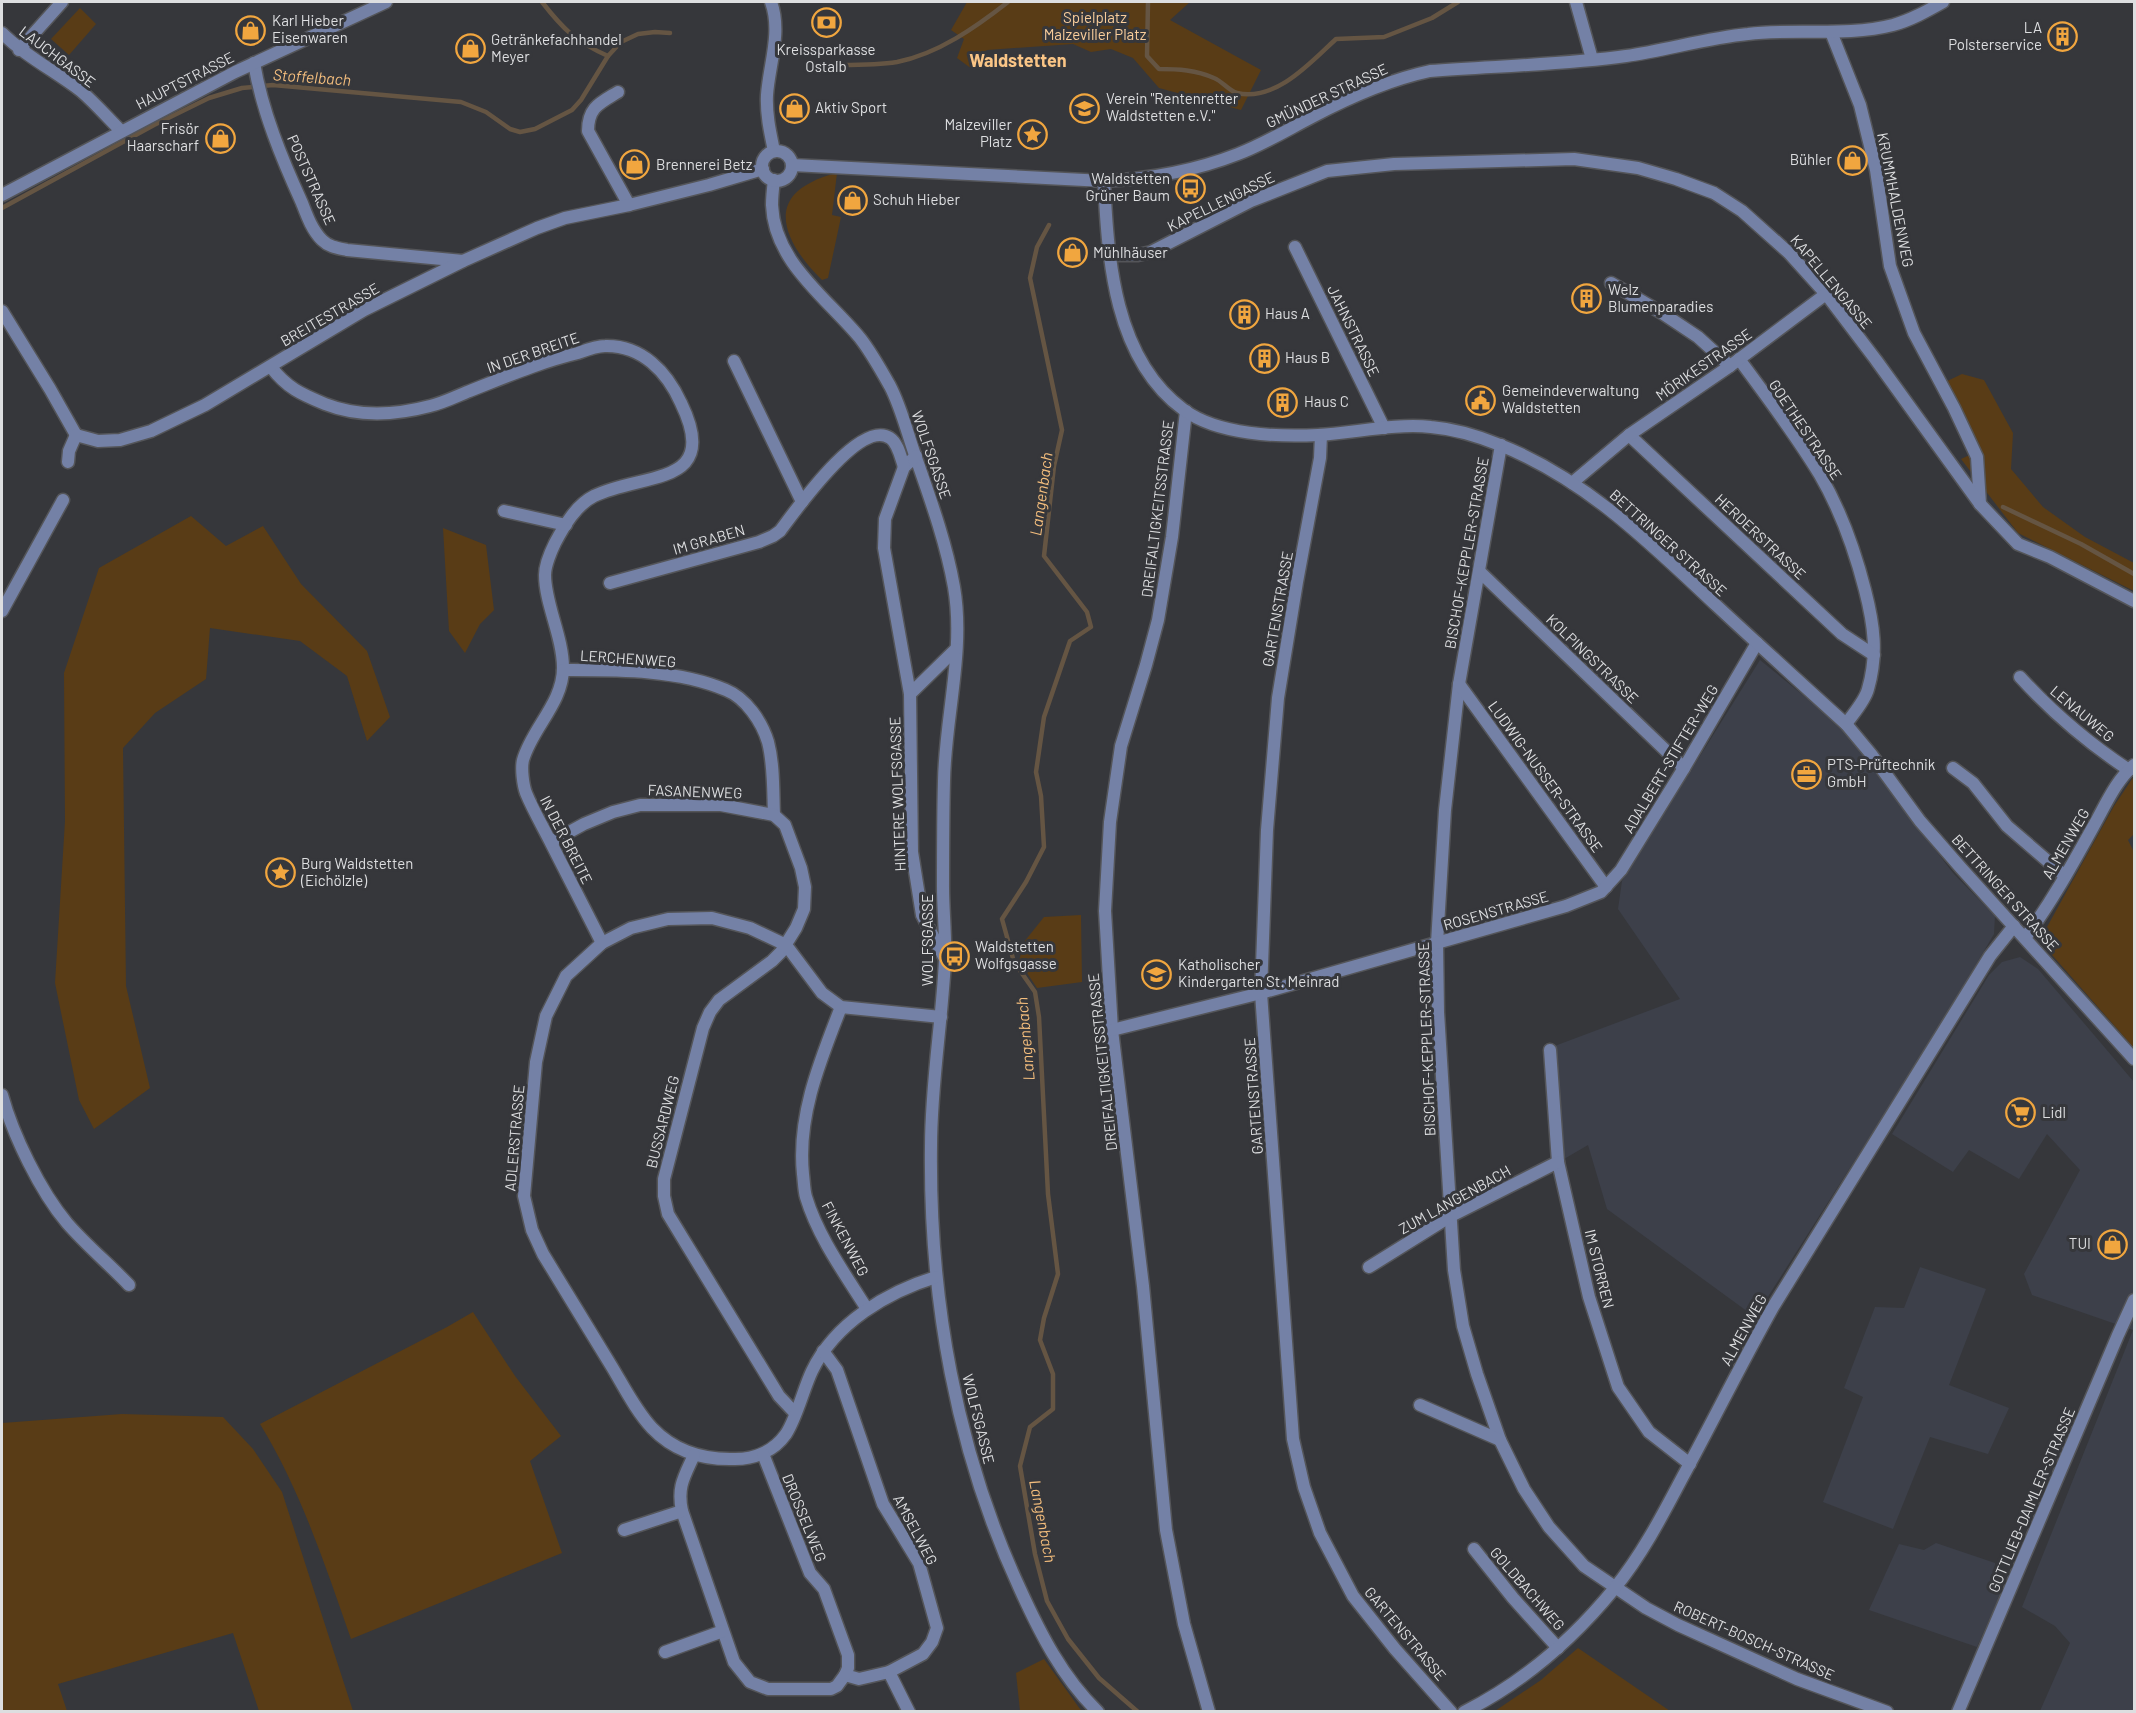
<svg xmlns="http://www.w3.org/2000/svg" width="2136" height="1713" viewBox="0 0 2136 1713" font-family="Barlow,sans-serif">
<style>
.built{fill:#3d404a}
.green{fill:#593c16}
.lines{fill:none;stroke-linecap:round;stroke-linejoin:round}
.stream{stroke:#655543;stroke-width:4.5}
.minor-casing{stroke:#545559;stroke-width:15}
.tertiary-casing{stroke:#545559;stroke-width:15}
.minor{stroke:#7481a6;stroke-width:12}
.tertiary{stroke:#7481a6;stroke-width:12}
.labels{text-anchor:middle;stroke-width:6;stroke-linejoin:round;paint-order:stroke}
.park-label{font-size:15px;fill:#f9cd9b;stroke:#36373b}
.poi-label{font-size:15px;fill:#dddee0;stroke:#36373b;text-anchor:start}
.street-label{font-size:15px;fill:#dddee0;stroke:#36373b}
.water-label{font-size:16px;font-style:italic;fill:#f3bd7d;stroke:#36373b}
.quarter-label{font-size:18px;font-weight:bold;fill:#fac586;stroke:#36373b}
</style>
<rect width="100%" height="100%" fill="#36373b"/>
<g class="built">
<path d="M1760,660l81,66 112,147 42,43 -1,18 -60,102 -179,281 -148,-108 -19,-64 -24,14 -3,-8 -9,-104 128,-48 -62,-90 4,-28z"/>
<path d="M2020,957l18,12 96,113v629h-94l30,-68 -15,-17 -33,-19 111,-277 -101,-35 -8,-21 56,-104 -33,-36 -28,45 -50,-29 -16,22 -61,-38 97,-159 13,-13z"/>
<path d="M1920,1267l66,22 -37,96 60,23 -21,46 -58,-17 -37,92 -70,-27 40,-105 -19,-9 31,-81 29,1z"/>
<path d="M1936,1543l59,20 7,17 -1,13 -24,54 -108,-37 30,-66 25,6z"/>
</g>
<g class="green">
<path d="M967,2h223l-20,18 91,50 -20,40 -82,-22 -26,-30 -22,-9 -20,3 -18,-8 -86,6 -9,6 -6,13 -15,-11 7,-19 -13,-9z"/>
<path d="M80,8l16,16 -27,31 -18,-16z"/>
<path d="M837,173l-5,42 9,2 -13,61 -6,2c-28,-27 -59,-73 -12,-97 9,-5 17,-8 27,-10z"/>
<path d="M1962,374l22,6 29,53 -2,36 32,38 42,30 49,26v28l-116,-58 -57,-74 19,-9 -37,-67z"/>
<path d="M191,516l35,30 37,-20 38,58 66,67 23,66 -23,24 -20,-65 -47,-35 -90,-13 -4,51 -51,34 -32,35 3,238 24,102 -56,41 -15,-29 -24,-117 10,-162 -1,-148 35,-105z"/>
<path d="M443,528l43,17 8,65 -14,14 -15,29 -16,-22z"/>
<path d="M2134,776v58l-6,6 6,12v196l-89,-101 -3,-11 72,-130z"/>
<path d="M1081,915l1,67 -45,6 -18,-27 5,-19 20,-25z"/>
<path d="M473,1312l42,64 46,60 -31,25 32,92 -211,86c-26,-74 -50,-148 -91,-215l187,-97z"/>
<path d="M122,1414l101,3 30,32 29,43 71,219h-94l-26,-78 -175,51 9,27h-65v-288z"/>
<path d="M1578,1648l92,63h-175l46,-31z"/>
<path d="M1044,1659l36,50 2,2h-62l-4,-38z"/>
</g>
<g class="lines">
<g class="stream">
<path d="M542,2c21,27 34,40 66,54"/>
<path d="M1148,2l-1,54 12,13c19,0 37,1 55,9 8,3 15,13 23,15 39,9 74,-31 99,-54l48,-2 48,-19 26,-16"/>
<path d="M841,65c19,0 38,0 56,-3 41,-8 79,-35 111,-60"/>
<path d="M2,208l152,-83 55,-27 33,-10 31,-3 188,17 25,10 24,17 10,3 15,-3 37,-19 9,-10 27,-44 13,-14 17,-8 17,-2 15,1"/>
<path d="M1049,225l-12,22 -7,31 32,152 -8,36 -10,90 43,56 4,15 -21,14 -26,76 -8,55 5,24 3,51 -18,35 -24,37 12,43 21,30 4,25 9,177 10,80 -14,44 -4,22 13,34v35l-23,18 -10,39 15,88 12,47 21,38 31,39 39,34"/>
<path d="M2003,507l78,37 53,30"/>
</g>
<defs>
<g id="minor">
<path d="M1576,2l16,57"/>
<path d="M1831,32l29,73 16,65 14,96 24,67 40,75 23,49 3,47"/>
<path d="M2,33c23,23 53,38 79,58 14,12 27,27 40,40"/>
<path d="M19,50l43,-48"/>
<path d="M254,63c8,48 28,96 48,140 5,13 10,27 20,37 7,7 15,8 25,10l116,11"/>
<path d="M618,92c-18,11 -30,15 -30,39l41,74"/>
<path d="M774,180c-1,8 -2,17 -2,25 2,57 55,93 88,133 11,14 21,32 30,48 11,21 17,46 25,69 15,43 31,87 39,132 11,64 -9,130 -10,194 -1,36 -1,71 -1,106 0,24 3,49 2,73 -3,62 -14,124 -14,186 -2,152 25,305 89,443 20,44 42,88 78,123"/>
<path d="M1295,247l89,181"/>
<path d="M1109,255h29l13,-3 100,-51 76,-30 67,-7 180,-5 64,9 38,11 38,14 28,18 47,42 37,41 50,66 104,144 38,40 32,13 84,44"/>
<path d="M1611,283l51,30 36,24 32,29"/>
<path d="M2,311l48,78 26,46"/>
<path d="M1739,359c28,38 57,76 81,116 21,36 35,76 45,115 9,35 13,64 3,99 -3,12 -15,25 -22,35"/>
<path d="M734,361l68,141"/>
<path d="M271,367c16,21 30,27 54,37 33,13 71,11 105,2 13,-3 25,-9 37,-14 36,-14 73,-30 111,-39 8,-3 18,-7 27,-7 37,-1 62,26 76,57 41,84 -37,69 -87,93 -18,9 -30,30 -39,47 -4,8 -10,23 -10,32 0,29 18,62 18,93 0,35 -31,60 -40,92 -2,8 0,25 3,33 7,17 17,34 25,50 17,34 34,67 51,100"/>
<path d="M1186,411l-14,126 -14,83 -12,45 -25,81 -11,76 -5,89 7,119 31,256 23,244 18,94 25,88"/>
<path d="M1321,435l-1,23 -23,124 -19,116 -11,132 -6,163 32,446 11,48 16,46 33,63 42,53 56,63"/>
<path d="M1629,435l213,199 32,21"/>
<path d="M1501,445l-42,239 -14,126 -8,133 1,69 16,258 9,56 14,48 23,66 24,49 25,38 35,39 62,42 32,17 119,54 90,33"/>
<path d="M916,456l-12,11 -19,52 -1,29 26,146 2,158 10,63 22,42"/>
<path d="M68,462l1,-11 7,-16 22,6 22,-1 31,-9 54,-26 159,-95 99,-49 74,-33 28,-10 64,-13 80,-20 54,-16"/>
<path d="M1572,483l57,-48 101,-69 96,-72"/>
<path d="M504,511l62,14"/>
<path d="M1480,572l204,196"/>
<path d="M610,583l149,-41 14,-6 7,-5c16,-21 80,-113 110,-93 8,5 11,20 14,29"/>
<path d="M2,611l61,-111"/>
<path d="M563,670c52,0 114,-1 163,20 20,8 36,32 42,52 6,23 5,49 6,73"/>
<path d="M2020,677c33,36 68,66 109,93"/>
<path d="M1459,684l147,203"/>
<path d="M910,694l46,-45"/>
<path d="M1953,768l20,15 34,43 58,50"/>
<path d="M551,842l33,-18 29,-12 27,-7h81l53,10 11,10 16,43 4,19 -1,22 -8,19 -15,24 -9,9 -53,39 -9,12 -7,16 -39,151v17l4,18 111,182 16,17"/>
<path d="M2025,938c26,-35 47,-73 68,-111 12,-21 23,-47 41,-62"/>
<path d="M841,1007c-21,54 -44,109 -38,167 1,8 1,16 3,23 12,40 39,77 61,112"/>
<path d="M1112,1030l149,-37 305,-87 35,-14 20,-22 63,-102 73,-125"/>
<path d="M1550,1050l8,112 31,135 29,90 31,45 41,32"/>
<path d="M2,1095c11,40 38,96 65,128 19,22 42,41 62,62"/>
<path d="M1369,1267l82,-51 107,-54"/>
<path d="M936,1277c-49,15 -101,46 -124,94 -9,19 -15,46 -26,63 -12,17 -31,25 -51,25 -31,1 -61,-8 -83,-31 -16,-17 -28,-41 -40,-61 -23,-38 -46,-75 -69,-113l-11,-24 -8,-34 12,-134 10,-46 20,-40 36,-33 29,-15 37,-9 44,-1 38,10 36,17 36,48 19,14 100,10"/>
<path d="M823,1351l14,19 46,134 36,59 18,65 -5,14 -9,12 -34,18 -30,7 -14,-4"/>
<path d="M1420,1405l80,35"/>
<path d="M694,1455c-10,22 -17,32 -12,56l52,151 16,20 18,7h63l6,-3 8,-11 3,-7v-13l-24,-66 -14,-16 -47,-119"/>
<path d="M624,1530l58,-19"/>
<path d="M1474,1549l39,49 45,50"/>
<path d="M665,1652l58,-21"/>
<path d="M889,1672l20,40"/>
<path d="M1464,1712c58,-29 109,-73 150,-123 27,-33 47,-71 67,-109 31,-57 60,-116 92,-173l217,-351 24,-30"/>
<path d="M1958,1712l160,-377 16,-35"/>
</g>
<g id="tertiary">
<path d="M771,2c11,30 -2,63 -4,93 -1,19 3,37 7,56"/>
<circle cx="777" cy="166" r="15"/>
<path d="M792,165l312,16c45,-2 93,-11 134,-27 26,-10 49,-24 74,-37 38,-20 76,-37 118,-46 65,-5 132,-6 196,-15 41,-6 81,-18 122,-22 48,-6 98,3 145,-9 18,-5 34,-14 50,-23"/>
<path d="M1104,181c4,79 10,178 80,229 34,25 94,27 134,25 36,-2 77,-12 113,-8 23,2 47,9 69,18 86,34 151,99 217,161 43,40 86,79 129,118l25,30 49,67 41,47 173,191"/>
<path d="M2,195l233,-123 151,-70"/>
</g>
</defs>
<use href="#minor" class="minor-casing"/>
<use href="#tertiary" class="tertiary-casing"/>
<use href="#minor" class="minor"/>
<use href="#tertiary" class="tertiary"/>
</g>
<defs>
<symbol id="bank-ring" viewBox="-11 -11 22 22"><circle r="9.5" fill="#36373b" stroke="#f1a63f" stroke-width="1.5"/><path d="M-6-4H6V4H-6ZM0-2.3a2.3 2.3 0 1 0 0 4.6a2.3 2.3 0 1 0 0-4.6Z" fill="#f1a63f"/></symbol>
<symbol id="shop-ring" viewBox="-11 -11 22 22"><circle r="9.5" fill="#36373b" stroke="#f1a63f" stroke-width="1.5"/><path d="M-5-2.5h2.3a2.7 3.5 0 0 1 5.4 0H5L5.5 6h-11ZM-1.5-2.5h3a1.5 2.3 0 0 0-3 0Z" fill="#f1a63f"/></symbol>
<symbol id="building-ring" viewBox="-11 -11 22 22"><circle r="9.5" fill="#36373b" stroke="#f1a63f" stroke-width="1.5"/><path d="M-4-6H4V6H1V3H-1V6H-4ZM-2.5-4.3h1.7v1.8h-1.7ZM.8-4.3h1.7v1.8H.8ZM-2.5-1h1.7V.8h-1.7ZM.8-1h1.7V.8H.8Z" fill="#f1a63f"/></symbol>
<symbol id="school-ring" viewBox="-11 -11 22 22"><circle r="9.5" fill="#36373b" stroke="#f1a63f" stroke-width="1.5"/><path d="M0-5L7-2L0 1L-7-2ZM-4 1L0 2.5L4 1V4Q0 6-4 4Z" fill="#f1a63f"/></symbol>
<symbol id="sight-ring" viewBox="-11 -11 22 22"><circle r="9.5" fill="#36373b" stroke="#f1a63f" stroke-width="1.5"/><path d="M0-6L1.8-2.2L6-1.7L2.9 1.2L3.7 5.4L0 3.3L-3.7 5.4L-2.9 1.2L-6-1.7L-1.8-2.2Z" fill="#f1a63f"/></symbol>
<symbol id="bus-ring" viewBox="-11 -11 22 22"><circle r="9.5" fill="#36373b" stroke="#f1a63f" stroke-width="1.5"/><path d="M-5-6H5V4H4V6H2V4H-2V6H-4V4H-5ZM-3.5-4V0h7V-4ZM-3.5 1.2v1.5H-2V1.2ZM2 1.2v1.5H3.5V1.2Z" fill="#f1a63f"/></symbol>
<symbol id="civic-ring" viewBox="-11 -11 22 22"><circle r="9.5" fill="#36373b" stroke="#f1a63f" stroke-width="1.5"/><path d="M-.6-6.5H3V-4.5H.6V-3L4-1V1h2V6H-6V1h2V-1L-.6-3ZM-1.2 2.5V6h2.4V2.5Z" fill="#f1a63f"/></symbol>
<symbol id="office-ring" viewBox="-11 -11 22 22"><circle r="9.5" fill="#36373b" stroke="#f1a63f" stroke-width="1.5"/><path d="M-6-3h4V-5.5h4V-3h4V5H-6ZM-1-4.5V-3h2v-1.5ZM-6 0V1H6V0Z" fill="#f1a63f"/></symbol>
<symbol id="supermarket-ring" viewBox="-11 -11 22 22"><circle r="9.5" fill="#36373b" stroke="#f1a63f" stroke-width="1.5"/><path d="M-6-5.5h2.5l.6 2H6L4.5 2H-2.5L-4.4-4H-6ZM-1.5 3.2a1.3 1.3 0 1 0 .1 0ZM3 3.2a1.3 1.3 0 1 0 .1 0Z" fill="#f1a63f"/></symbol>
</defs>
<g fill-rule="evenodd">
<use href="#bank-ring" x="810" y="6" width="33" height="33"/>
<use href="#shop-ring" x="234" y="14" width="33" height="33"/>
<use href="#building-ring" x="2046" y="20" width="33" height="33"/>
<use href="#shop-ring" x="454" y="32" width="33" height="33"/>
<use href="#shop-ring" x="778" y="92" width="33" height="33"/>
<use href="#school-ring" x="1068" y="92" width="33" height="33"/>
<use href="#sight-ring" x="1016" y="118" width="33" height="33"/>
<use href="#shop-ring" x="204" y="122" width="33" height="33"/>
<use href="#shop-ring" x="1836" y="144" width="33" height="33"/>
<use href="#shop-ring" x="618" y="148" width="33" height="33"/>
<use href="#bus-ring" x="1174" y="172" width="33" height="33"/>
<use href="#shop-ring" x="836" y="184" width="33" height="33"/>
<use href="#shop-ring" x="1056" y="236" width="33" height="33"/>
<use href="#building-ring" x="1570" y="282" width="33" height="33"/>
<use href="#building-ring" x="1228" y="298" width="33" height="33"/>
<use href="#building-ring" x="1248" y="342" width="33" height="33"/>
<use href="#civic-ring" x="1464" y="384" width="33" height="33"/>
<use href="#building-ring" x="1266" y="386" width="33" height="33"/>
<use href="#office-ring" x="1790" y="758" width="33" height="33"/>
<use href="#sight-ring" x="264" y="856" width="33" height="33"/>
<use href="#bus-ring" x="938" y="940" width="33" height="33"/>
<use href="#school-ring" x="1140" y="958" width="33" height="33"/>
<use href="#supermarket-ring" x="2004" y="1096" width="33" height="33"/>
<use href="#shop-ring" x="2096" y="1228" width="33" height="33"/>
</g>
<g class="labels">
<g class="park-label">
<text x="1095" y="23">Spielplatz<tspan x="1095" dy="17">Malzeviller Platz</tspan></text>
</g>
<g class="poi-label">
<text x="272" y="26">Karl Hieber<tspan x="272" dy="17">Eisenwaren</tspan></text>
<text x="2042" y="33" text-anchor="end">LA<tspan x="2042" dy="17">Polsterservice</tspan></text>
<text x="491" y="45">Getränkefachhandel<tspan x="491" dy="17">Meyer</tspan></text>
<text x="826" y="55" text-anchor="middle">Kreissparkasse<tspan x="826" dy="17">Ostalb</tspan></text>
<text x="1106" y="104">Verein "Rentenretter<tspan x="1106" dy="17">Waldstetten e.V."</tspan></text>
<text x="815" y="113">Aktiv Sport</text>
<text x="1012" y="130" text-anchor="end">Malzeviller<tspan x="1012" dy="17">Platz</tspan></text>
<text x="199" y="134" text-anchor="end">Frisör<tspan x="199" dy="17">Haarscharf</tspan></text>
<text x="1832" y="165" text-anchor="end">Bühler</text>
<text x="656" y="170">Brennerei Betz</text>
<text x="1170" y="184" text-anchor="end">Waldstetten<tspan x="1170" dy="17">Grüner Baum</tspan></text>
<text x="873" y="205">Schuh Hieber</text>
<text x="1093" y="258">Mühlhäuser</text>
<text x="1608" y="295">Welz<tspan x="1608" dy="17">Blumenparadies</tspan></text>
<text x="1265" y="319">Haus A</text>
<text x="1285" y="363">Haus B</text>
<text x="1502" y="396">Gemeindeverwaltung<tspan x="1502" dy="17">Waldstetten</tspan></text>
<text x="1304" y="407">Haus C</text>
<text x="1827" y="770">PTS-Prüftechnik<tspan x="1827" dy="17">GmbH</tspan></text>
<text x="301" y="869">Burg Waldstetten<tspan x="301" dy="17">(Eichölzle)</tspan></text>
<text x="975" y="952">Waldstetten<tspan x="975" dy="17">Wolfgsgasse</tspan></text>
<text x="1178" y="970">Katholischer<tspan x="1178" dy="17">Kindergarten St. Meinrad</tspan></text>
<text x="2042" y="1118">Lidl</text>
<text x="2091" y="1249" text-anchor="end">TUI</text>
</g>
<g class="street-label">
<text transform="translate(57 57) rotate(37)" y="5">LAUCHGASSE</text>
<text transform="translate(185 81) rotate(-27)" y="5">HAUPTSTRASSE</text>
<text transform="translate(1327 96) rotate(-25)" y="5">GMÜNDER STRASSE</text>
<text transform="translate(311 180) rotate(66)" y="5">POSTSTRASSE</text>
<text transform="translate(1895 200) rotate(79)" y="5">KRUMMHALDENWEG</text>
<text transform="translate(1221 202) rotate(-26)" y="5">KAPELLENGASSE</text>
<text transform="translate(1831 282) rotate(50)" y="5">KAPELLENGASSE</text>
<text transform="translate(330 315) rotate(-30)" y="5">BREITESTRASSE</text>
<text transform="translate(1353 331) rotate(64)" y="5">JAHNSTRASSE</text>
<text transform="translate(533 353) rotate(-19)" y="5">IN DER BREITE</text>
<text transform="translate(1704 365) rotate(-35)" y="5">MÖRIKESTRASSE</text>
<text transform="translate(1805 430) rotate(56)" y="5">GOETHESTRASSE</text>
<text transform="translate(931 455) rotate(71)" y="5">WOLFSGASSE</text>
<text transform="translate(1158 509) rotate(-83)" y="5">DREIFALTIGKEITSSTRASSE</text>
<text transform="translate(1760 537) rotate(43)" y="5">HERDERSTRASSE</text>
<text transform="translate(709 540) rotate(-16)" y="5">IM GRABEN</text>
<text transform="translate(1668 543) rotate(42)" y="5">BETTRINGER STRASSE</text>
<text transform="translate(1467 553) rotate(-80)" y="5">BISCHOF-KEPPLER-STRASSE</text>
<text transform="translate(1278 609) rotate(-80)" y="5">GARTENSTRASSE</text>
<text transform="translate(628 659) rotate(4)" y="5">LERCHENWEG</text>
<text transform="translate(1592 659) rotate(44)" y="5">KOLPINGSTRASSE</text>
<text transform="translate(2082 714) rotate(40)" y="5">LENAUWEG</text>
<text transform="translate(1671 759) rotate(-59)" y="5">ADALBERT-STIFTER-WEG</text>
<text transform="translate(1545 777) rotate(54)" y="5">LUDWIG-NUSSER-STRASSE</text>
<text transform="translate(695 792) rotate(2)" y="5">FASANENWEG</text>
<text transform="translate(898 794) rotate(-92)" y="5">HINTERE WOLFSGASSE</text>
<text transform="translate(566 840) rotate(63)" y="5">IN DER BREITE</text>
<text transform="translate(2066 844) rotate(-60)" y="5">ALMENWEG</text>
<text transform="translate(2005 893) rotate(48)" y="5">BETTRINGER STRASSE</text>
<text transform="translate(1496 911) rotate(-16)" y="5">ROSENSTRASSE</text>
<text transform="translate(928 940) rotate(-90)" y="5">WOLFSGASSE</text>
<text transform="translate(1427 1039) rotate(-92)" y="5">BISCHOF-KEPPLER-STRASSE</text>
<text transform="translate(1103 1062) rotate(-96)" y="5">DREIFALTIGKEITSSTRASSE</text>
<text transform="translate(1254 1096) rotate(-94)" y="5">GARTENSTRASSE</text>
<text transform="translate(663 1122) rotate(-76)" y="5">BUSSARDWEG</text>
<text transform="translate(515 1138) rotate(-85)" y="5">ADLERSTRASSE</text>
<text transform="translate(1455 1200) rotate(-29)" y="5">ZUM LANGENBACH</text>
<text transform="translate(845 1239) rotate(62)" y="5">FINKENWEG</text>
<text transform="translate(1599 1269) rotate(76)" y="5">IM STORREN</text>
<text transform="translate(1744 1330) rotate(-61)" y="5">ALMENWEG</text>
<text transform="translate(978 1419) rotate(76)" y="5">WOLFSGASSE</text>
<text transform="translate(2032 1500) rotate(-67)" y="5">GOTTLIEB-DAIMLER-STRASSE</text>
<text transform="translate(804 1518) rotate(68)" y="5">DROSSELWEG</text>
<text transform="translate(915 1530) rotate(62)" y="5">AMSELWEG</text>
<text transform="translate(1527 1589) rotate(49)" y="5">GOLDBACHWEG</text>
<text transform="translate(1405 1634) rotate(50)" y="5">GARTENSTRASSE</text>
<text transform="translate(1754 1641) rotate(24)" y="5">ROBERT-BOSCH-STRASSE</text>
</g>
<g class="water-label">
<text transform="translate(312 77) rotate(4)" y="6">Stoffelbach</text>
<text transform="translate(1041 494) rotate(-82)" y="6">Langenbach</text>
<text transform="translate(1025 1039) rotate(-95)" y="6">Langenbach</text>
<text transform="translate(1043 1521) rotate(79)" y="6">Langenbach</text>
</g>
<g class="quarter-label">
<text x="1018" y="67">Waldstetten</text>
</g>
</g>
<rect width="2136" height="1713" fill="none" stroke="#dddee0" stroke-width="6"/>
</svg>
